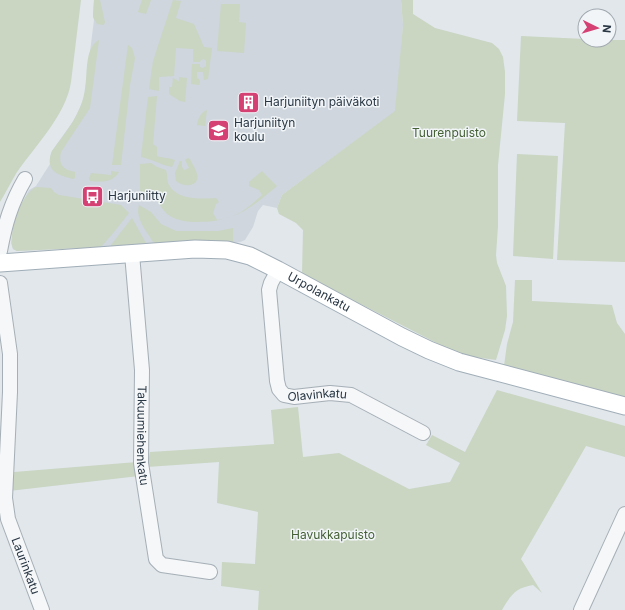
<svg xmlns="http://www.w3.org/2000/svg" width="625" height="610" viewBox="0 0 625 610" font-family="Inter,sans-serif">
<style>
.built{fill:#cfd6dd}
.green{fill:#cad5c2}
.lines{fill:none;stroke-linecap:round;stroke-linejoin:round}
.minor-casing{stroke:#a6afb6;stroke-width:16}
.major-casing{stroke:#a0adb7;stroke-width:19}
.minor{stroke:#f5f7f9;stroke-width:14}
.major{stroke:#fff;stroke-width:17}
.labels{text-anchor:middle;stroke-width:3;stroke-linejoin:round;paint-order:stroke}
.poi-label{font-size:12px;fill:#293744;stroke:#f1f5f8;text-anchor:start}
.park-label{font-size:12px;fill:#456035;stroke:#f1f5f8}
.street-label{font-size:12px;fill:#293744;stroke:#f1f5f8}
</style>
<rect width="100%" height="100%" fill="#e1e7eb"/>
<path class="built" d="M94,0h307l2,25 -7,86 -114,84 -5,13 -14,-3 -5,6 -5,16 -5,8 -3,5 -5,2 -7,1 -18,-2 -198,10 -4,-2 -2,-6 3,-17 5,-17 10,-19 7,-4 14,-22v-7l2,-6 22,-31 10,-21 10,-79 -1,-6z"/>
<g class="green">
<path d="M0,0h81l-10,82c-5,33 -35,63 -54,90 -6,10 -11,20 -17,30z"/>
<path d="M94,0h6l5,22 -1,3 -7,-1 -4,-7z"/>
<path d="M142,0h9l-5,14 -8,-2z"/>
<path d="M173,0l8,1 -5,17 18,6 10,23 8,1 -4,31 -4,1 -1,-8h-6v6l2,1 1,3 -1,3 -8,-1 1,-20h8v3l3,1 3,-2v-5l-2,-2 -3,1 -1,2h-7v-13l-17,-1 -2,28 -15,1v14l-10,-2 4,-28z"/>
<path d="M401,0h12v14l22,14 57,15 7,6 4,8 2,15v22l-7,71v61l-2,29 1,8 9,23 1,30 -2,14 -9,30 -36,-5 -158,-81 1,-44 -7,-7 -17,-9 -2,-6 5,-13 113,-84 8,-86z"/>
<path d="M221,4h19l-1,18 7,1 -2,30 -27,-2z"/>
<path d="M521,36l64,3v1h40v222l-68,-2 8,-137 -48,-2z"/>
<path d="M99,40l-9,68 -29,44c-3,12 2,18 14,20v6l-2,1c-15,-4 -29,-8 -21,-28 14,-19 30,-38 33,-62 3,-15 -1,-41 14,-49z"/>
<path d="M128,45l4,3 3,10 -5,27 -9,80h-9z"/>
<path d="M179,77l8,1 -2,24 -5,-1 -11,-7v-7h3l1,-9 6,3z"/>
<path d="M157,96l-4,48 4,3v9c6,2 12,2 18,4l-3,7c-11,-2 -20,-8 -31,-10l7,-60z"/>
<path d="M207,110l-2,16 -8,-1c1,-6 3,-12 10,-15z"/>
<path d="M517,154l41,2 -5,103 -40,-3z"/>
<path d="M188,158l2,1c2,5 6,10 7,15 3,14 -14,13 -21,7l-1,-8 5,-12h2v6l2,3 5,-2 -4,-8z"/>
<path d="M151,163l6,4 9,3c2,5 0,10 3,15 8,15 32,14 47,13l3,4 -3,2 -3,9 4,7c19,-2 31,-12 45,-25l-3,-5 -10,-4v-4l13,-11 15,15c-27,23 -43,36 -80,36 -8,0 -19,-1 -27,-6 -7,-4 -10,-13 -16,-18 -4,-4 -10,-5 -14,-7v-27z"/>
<path d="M111,171l8,1c-7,11 -17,10 -29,9l-1,-2 2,-6 20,2z"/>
<path d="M36,187l15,1 3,4 5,3 62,10 8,8 -15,19 -13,15 -84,4 -4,-2c-5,-16 7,-54 23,-62z"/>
<path d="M139,205l12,7 10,12 15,7h42l15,-3v15l-18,-2 -60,3 -2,-2c-6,-11 -18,-23 -14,-37z"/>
<path d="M132,218l15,27 -36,1v-1z"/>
<path d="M515,280h17v21l80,4 5,18 8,11v65l-121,-33 3,-22 6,-22z"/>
<path d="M497,390l128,36v31l-39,-11 -65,113 21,34 -9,-8c-18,3 -22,10 -31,25h-244l1,-19 -38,-5 1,-24 33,2 3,-52 -41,-9 2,-41 -72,5 3,-15 124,-8 -3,-34 27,-3 5,50 36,-4 70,36 41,-7 10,-19 -34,-18 6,-10 33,17z"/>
<path d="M137,462l2,14 -130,15 5,-19z"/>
</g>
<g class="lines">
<defs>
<g id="minor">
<path d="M0,251c5,-27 11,-48 25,-72"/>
<path id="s1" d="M132,254l10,116 -1,93 15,96 6,6 48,7"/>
<path id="s2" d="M278,270l-7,13 -2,7 8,91 2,8 5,6 10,2 36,-4 21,2 72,38"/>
<path id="s3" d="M0,283l10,71v38l-5,106 3,21 34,91"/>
<path d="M581,610l44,-96"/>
</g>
<g id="major">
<path id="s4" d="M0,263l195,-14 32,1 23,6 28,14 124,67 27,13 30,12 166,44"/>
</g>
</defs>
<use href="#minor" class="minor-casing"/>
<use href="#major" class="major-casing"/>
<use href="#minor" class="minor"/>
<use href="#major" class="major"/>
</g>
<defs>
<symbol id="building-square" viewBox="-11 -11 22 22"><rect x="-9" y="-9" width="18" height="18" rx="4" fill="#d54172" stroke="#f1f5f8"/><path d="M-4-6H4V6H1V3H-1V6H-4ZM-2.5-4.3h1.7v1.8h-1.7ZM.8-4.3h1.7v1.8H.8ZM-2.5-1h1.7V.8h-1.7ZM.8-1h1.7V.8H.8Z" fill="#fff"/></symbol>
<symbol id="school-square" viewBox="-11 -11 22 22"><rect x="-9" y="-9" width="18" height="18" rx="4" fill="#d54172" stroke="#f1f5f8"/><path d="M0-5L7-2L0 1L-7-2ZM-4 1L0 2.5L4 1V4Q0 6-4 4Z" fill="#fff"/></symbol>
<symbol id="bus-square" viewBox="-11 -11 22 22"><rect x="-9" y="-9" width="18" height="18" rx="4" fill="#d54172" stroke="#f1f5f8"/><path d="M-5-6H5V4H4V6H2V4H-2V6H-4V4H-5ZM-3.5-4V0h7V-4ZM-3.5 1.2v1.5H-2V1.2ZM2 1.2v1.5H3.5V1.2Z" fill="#fff"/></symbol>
</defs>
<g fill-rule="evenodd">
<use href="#building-square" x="236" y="90" width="25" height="25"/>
<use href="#school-square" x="206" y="118" width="25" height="25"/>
<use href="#bus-square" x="80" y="184" width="25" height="25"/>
</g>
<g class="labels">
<g class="poi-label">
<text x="264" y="106">Harjuniityn päiväkoti</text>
<text x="234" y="127">Harjuniityn<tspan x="234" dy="14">koulu</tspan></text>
<text x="108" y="200">Harjuniitty</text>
</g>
<g class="park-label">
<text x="449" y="137">Tuurenpuisto</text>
<text x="333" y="539">Havukkapuisto</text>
</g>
<g class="street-label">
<text dy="4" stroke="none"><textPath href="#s4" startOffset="329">Urpolankatu</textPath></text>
<text dy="4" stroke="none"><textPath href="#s2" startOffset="163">Olavinkatu</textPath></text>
<text dy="4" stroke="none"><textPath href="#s1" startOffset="182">Takuumiehenkatu</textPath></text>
<text dy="4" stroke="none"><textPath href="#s3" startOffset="287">Laurinkatu</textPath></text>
</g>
</g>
<g transform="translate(597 28) rotate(95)"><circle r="19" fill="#f1f5f8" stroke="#a1a9b0"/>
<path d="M0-3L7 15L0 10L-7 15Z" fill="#d54172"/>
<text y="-6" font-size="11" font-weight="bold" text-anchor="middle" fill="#293744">N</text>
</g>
</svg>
